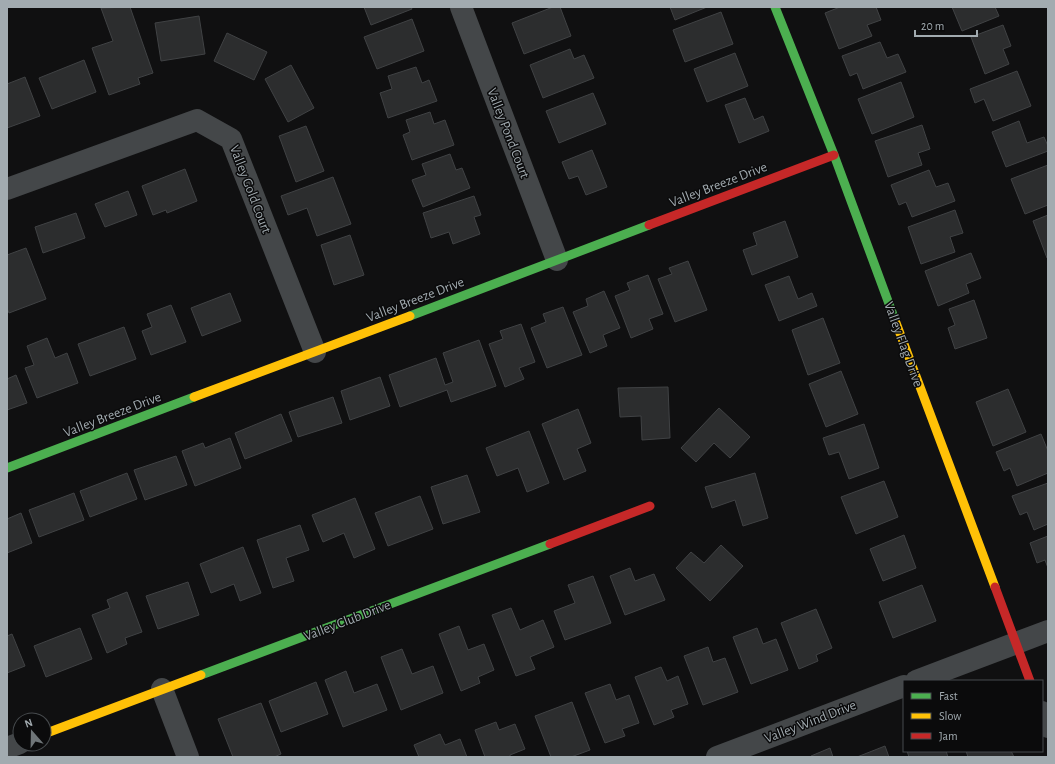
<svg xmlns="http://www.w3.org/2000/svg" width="1055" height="764" viewBox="0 0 1055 764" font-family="'Alegreya Sans',sans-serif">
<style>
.building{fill:#2c2d2e;stroke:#404244}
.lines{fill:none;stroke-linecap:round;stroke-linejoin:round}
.street{stroke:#444749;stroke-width:22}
.fast{stroke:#4caf50;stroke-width:9}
.slow{stroke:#ffc107;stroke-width:9}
.jam{stroke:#c62828;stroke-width:9}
.labels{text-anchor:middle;stroke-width:3;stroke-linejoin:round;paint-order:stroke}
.street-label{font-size:14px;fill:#a2abb0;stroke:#0b0b0c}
</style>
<rect width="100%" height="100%" fill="#101011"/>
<g class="building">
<path d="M130,7l23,66 -15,5 2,6 -31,11 -17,-47 21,-7 -12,-33z"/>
<path d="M364,7h47l1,2 -41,16z"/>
<path d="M553,7h7l11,29 -47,18 -12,-31z"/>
<path d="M670,7h37l-32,13z"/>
<path d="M840,7h36l5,13 -14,5 5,11 -33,13 -14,-36z"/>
<path d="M952,7h43l4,9 -37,15z"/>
<path d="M721,12l12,32 -48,18 -12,-32z"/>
<path d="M199,16l6,38 -44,7 -6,-38z"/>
<path d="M412,19l12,32 -47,18 -13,-32z"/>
<path d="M1003,25l8,21 -8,3 6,15 -24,10 -14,-37z"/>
<path d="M227,33l40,19 -13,28 -40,-19z"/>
<path d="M880,42l7,16 11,-4 8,18 -43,17 -6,-16 -7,3 -8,-20z"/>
<path d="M570,49l4,10 10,-4 10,23 -51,20 -13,-33z"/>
<path d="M735,53l13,33 -41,16 -13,-33z"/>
<path d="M84,60l12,32 -44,17 -13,-31z"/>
<path d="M291,65l23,43 -26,14 -23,-43z"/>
<path d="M416,67l6,16 7,-3 8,21 -49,17 -8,-25 12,-4 -4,-13z"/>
<path d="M1017,71l14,35 -38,15 -9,-22 -9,4 -5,-14z"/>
<path d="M25,77l15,39 -33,12v-44z"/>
<path d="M901,82l13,35 -42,17 -14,-35z"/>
<path d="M593,93l13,31 -47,19 -13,-32z"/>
<path d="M745,98l9,22 9,-4 6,15 -30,12 -14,-38z"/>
<path d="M430,112l4,12 11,-4 9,25 -42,15 -9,-25 7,-3 -4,-12z"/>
<path d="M1019,121l8,22 17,-6 4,9v5l-42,16 -14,-35z"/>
<path d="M922,125l8,24 -12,4 4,12 -34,12 -13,-36z"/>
<path d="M306,126l18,45 -28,11 -17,-46z"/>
<path d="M592,150l15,37 -21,8 -8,-19 -9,3 -7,-17z"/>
<path d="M450,154l6,16 6,-2 8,20 -47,19 -11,-27 14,-5 -4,-11z"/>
<path d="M1048,165v40l-23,9 -14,-35z"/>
<path d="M185,169l12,32 -30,12 -1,-3 -13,5 -11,-29z"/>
<path d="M929,170l7,17 12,-4 7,18 -43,16 -6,-15 -7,3 -8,-20z"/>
<path d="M333,177l18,47 -34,12 -10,-28 -19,7 -7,-19z"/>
<path d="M128,191l9,24 -32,12 -10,-23z"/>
<path d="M474,196l7,19 -7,2 6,17 -27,10 -4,-12 -18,6 -8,-25z"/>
<path d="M955,210l8,23 -13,4 5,15 -34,12 -13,-37z"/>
<path d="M76,213l9,25 -42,15 -8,-26z"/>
<path d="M1048,215v43h-1l-14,-37z"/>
<path d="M785,221l13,36 -46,18 -9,-25 14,-5 -4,-12z"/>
<path d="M350,235l14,40 -30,10 -13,-40z"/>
<path d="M26,248l20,51 -37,14 -2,-5v-53z"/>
<path d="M971,253l10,25 -15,6 3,9 -31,13 -13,-35z"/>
<path d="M688,261l19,49 -32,12 -17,-43 14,-5 -3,-6z"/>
<path d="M648,275l15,39 -14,5 4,10 -22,9 -16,-42 15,-6 -3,-7z"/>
<path d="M789,276l9,23 14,-6 5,13 -38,15 -14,-36z"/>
<path d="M604,291l16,37 -17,7 4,11 -17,7 -17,-41 15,-6 -2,-7z"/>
<path d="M230,293l11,28 -39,15 -11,-28z"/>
<path d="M974,300l13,38 -32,11 -7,-21 7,-3 -6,-16z"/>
<path d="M171,305l15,37 -35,13 -9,-24 10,-4 -5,-13z"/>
<path d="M563,307l19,48 -35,13 -16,-40 15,-6 -3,-8z"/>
<path d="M823,318l17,45 -32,12 -16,-45z"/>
<path d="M521,324l14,38 -16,6 5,11 -19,8 -16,-43 14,-5 -3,-8z"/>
<path d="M124,327l12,32 -46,17 -12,-32z"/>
<path d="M47,338l8,20 12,-5 11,30 -41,15 -12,-30 9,-3 -7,-19z"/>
<path d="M479,340l17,46 -45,16 -4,-12 -47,17 -11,-32 47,-17 9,27 8,-3 -10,-29z"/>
<path d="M841,371l17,43 -32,13 -17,-43z"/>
<path d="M16,375l11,28 -20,7v-31z"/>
<path d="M380,377l10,29 -40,14 -9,-29z"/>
<path d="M668,387l2,51 -28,2 -1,-24 -21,1 -2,-29z"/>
<path d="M1008,389l18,43 -33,14 -17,-44z"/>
<path d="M333,397l9,26 -44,14 -9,-25z"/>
<path d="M719,408l31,29 -20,21 -16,-15 -18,19 -15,-14z"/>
<path d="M578,409l13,34 -14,6 9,22 -22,9 -22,-56z"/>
<path d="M281,414l11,27 -47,18 -10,-26z"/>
<path d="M864,424l15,44 -30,11 -10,-27 -10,3 -6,-17z"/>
<path d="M529,431l20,52 -22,9 -9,-24 -21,8 -11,-28z"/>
<path d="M1041,434l7,17v22l-31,13 -7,-18 -6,3 -8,-19z"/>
<path d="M230,438l11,30 -46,18 -13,-35 21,-8 2,5z"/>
<path d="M176,456l11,29 -42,15 -11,-30z"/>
<path d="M127,473l10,26 -47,18 -10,-26z"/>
<path d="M755,473l13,45 -25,8 -8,-26 -23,8 -7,-21z"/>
<path d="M467,475l13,37 -37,12 -12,-37z"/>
<path d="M884,481l14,36 -42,17 -15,-37z"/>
<path d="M1048,483v41l-14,6 -7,-18 -7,3 -8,-19z"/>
<path d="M74,493l10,27 -45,17 -10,-27z"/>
<path d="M420,496l13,33 -45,17 -13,-33z"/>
<path d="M355,498l20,51 -21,9 -10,-25 -21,9 -11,-27z"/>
<path d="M21,513l11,30 -25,10v-34z"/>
<path d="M300,525l9,25 -23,8 8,23 -21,7 -16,-48z"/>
<path d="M904,535l12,33 -33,13 -13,-32z"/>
<path d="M1048,536v32l-3,-8 -8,3 -7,-20z"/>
<path d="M721,545l22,21 -33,35 -34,-33 15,-16 13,11z"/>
<path d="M243,547l18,46 -21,8 -6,-17 -23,9 -11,-29z"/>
<path d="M630,568l5,13 19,-7 11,26 -40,15 -15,-39z"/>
<path d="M593,576l18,47 -46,17 -11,-29 21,-8 -7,-18z"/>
<path d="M188,582l11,33 -41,14 -12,-33z"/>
<path d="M922,585l14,36 -43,17 -14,-36z"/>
<path d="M127,592l15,40 -17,6 2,6 -20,9 -15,-38 18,-7 -3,-8z"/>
<path d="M511,608l9,22 23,-10 11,27 -24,10 5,12 -19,7 -24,-61z"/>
<path d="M816,609l16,39 -16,7 2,6 -19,8 -18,-46z"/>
<path d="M459,626l9,24 16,-6 10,26 -16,7 2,6 -19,8 -22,-57z"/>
<path d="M80,628l12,31 -46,18 -12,-31z"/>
<path d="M757,628l6,16 13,-5 12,31 -37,14 -18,-47z"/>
<path d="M12,634l13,32 -18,7v-37z"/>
<path d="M708,647l5,15 12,-4 13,34 -35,13 -19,-49z"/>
<path d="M402,649l10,25 21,-8 10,27 -42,17 -20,-53z"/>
<path d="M661,667l6,14 11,-5 10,28 -17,6 3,7 -20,8 -19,-48z"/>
<path d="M346,671l8,22 23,-9 10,26 -44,17 -18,-47z"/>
<path d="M316,682l12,32 -47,18 -12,-31z"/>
<path d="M610,684l6,16 13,-5 10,28 -17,6 3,7 -20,7 -20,-50z"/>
<path d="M572,702l18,48 -19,7h-20l-16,-41z"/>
<path d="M261,703l20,51 -7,3h-41l-15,-38z"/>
<path d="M496,722l3,8 16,-6 10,25 -15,6v2h-25l-10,-27z"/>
<path d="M440,734l5,11 15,-6 7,18h-48l-5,-12z"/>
<path d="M885,746l4,11h-32z"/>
<path d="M830,748l3,9h-21l-1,-1z"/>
<path d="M907,751h39l2,6h-39z"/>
<path d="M966,751h45l3,6h-46z"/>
</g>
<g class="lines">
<g class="street">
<path d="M461,7l96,253"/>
<path d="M7,189l190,-69 34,19 84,213"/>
<path d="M916,681l132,-50"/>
<path d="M162,689l26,68"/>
<path d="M1042,712l6,15"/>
<path d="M7,748l13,-5"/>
<path d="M717,757l187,-71"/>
</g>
<g class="fast">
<path d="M775,7l59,148 61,165"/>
<path d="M410,316l239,-91"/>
<path d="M7,468l187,-71"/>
<path d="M201,675l349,-131"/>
</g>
<g class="slow">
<path d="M895,320l100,267"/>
<path d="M194,397l216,-81"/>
<path d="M44,734l157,-59"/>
</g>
<g class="jam">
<path d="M649,225l185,-70"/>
<path d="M550,544l100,-38"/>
<path d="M995,587l35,94"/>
</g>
</g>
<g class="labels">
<g class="street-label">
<text transform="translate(509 133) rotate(69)" y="5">Valley Pond Court</text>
<text transform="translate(718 184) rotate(-21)" y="5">Valley Breeze Drive</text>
<text transform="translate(251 189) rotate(69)" y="5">Valley Gold Court</text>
<text transform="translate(415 299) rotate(-21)" y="5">Valley Breeze Drive</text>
<text transform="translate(904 344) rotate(70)" y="5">Valley Flag Drive</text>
<text transform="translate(112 414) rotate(-21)" y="5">Valley Breeze Drive</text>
<text transform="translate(347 620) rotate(-21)" y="5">Valley Club Drive</text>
<text transform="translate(810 721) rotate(-21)" y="5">Valley Wind Drive</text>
</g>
</g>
<rect width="1055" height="764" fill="none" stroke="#a2abb0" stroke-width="16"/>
<rect x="903" y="680" width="140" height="72" fill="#0b0b0c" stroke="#474b4e"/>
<rect x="911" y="693" width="20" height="6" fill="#4caf50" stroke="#474b4e"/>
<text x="939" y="700" font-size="12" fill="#a2abb0">Fast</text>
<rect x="911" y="713" width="20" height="6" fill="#ffc107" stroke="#474b4e"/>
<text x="939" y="720" font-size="12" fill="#a2abb0">Slow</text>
<rect x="911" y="733" width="20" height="6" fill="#c62828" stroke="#474b4e"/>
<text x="939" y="740" font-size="12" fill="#a2abb0">Jam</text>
<g transform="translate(32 732) rotate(340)"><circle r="19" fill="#0b0b0c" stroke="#474b4e"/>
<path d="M0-3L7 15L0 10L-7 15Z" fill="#6f7578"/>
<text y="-6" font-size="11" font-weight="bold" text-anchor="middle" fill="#a2abb0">N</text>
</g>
<path d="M915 30v6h62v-6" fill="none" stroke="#a2abb0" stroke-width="2"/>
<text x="921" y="30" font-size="12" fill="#a2abb0" stroke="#0b0b0c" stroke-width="3" paint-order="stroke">20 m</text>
</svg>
